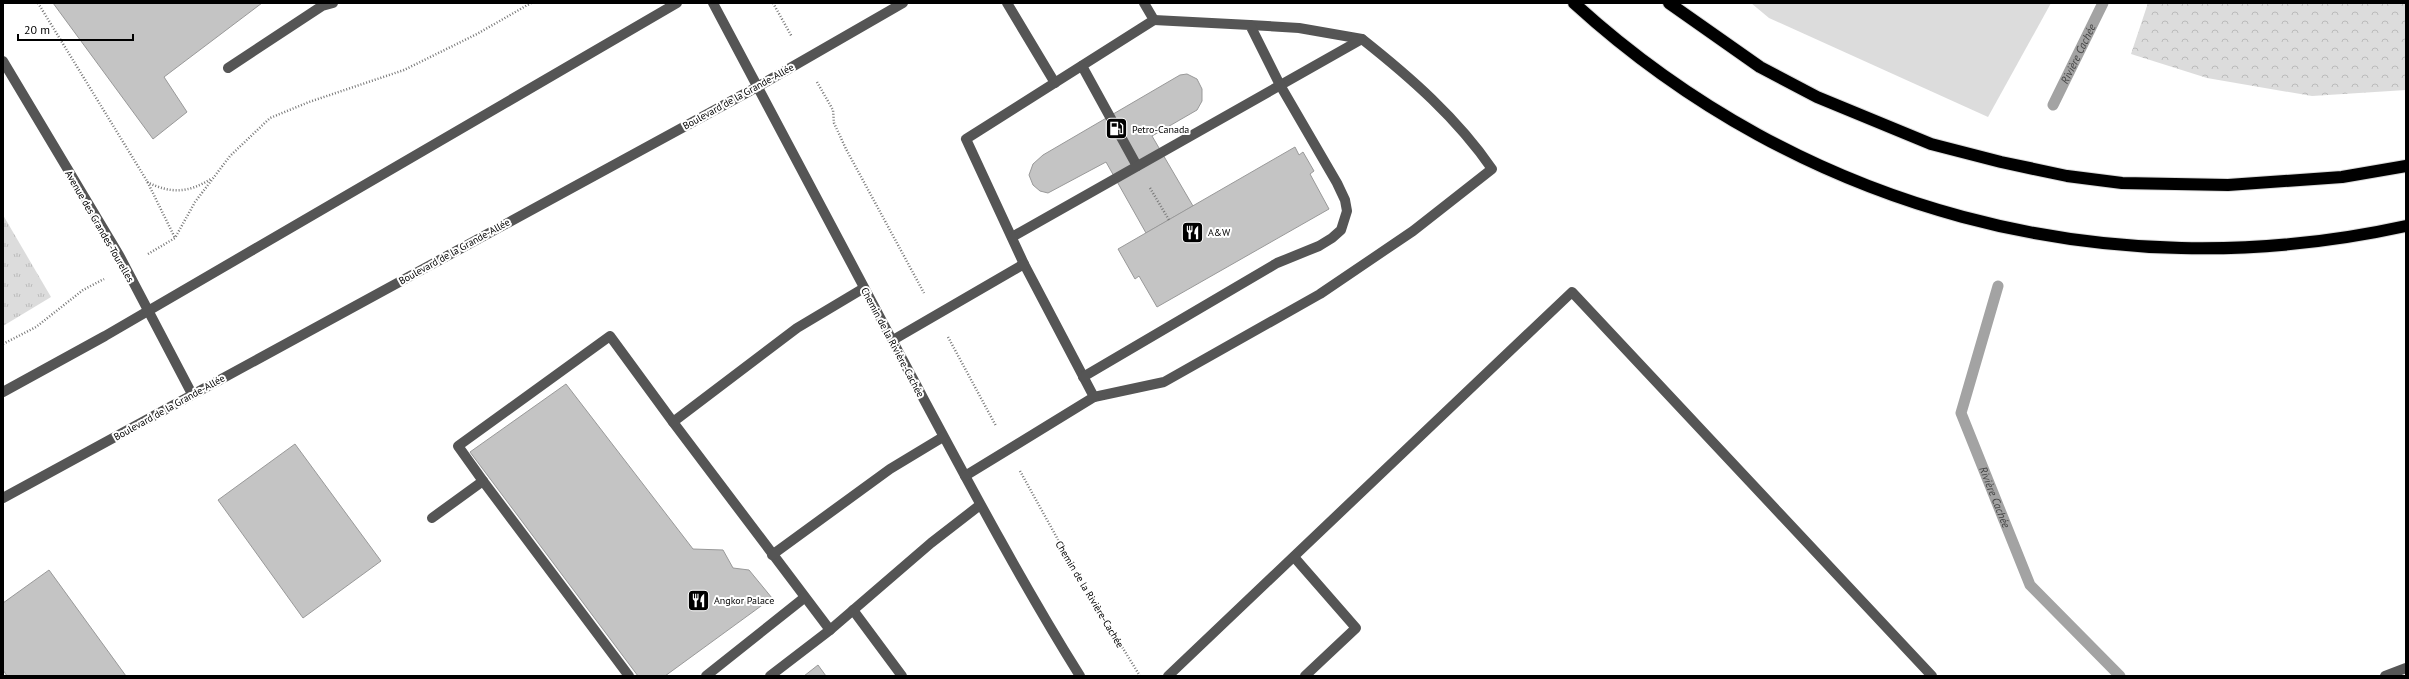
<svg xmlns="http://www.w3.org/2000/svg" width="2409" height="679" viewBox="0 0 2409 679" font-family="'PT Sans',sans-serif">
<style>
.green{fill:#dcdcdc}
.forest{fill:url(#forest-crowns)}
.park{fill:url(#park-tufts)}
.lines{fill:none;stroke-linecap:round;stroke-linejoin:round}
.stream{stroke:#a3a3a3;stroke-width:11}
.building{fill:#c4c4c4;stroke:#999}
.highway-casing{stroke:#dbdbdb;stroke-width:14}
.path{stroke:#777;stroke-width:2.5;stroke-dasharray:1 2;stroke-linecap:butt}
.minor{stroke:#555;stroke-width:10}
.highway{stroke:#000;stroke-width:12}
.labels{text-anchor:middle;stroke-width:4;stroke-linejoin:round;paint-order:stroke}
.street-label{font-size:10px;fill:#000;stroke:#fff}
.poi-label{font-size:10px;fill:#000;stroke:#fff;text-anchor:start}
.water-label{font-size:11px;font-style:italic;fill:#444;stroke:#fff}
</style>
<defs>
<pattern id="forest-crowns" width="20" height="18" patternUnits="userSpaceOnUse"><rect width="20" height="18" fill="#dcdcdc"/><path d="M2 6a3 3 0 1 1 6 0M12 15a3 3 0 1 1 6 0" fill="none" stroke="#bbb"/></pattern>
<pattern id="park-tufts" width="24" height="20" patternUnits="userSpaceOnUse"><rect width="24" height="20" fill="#dcdcdc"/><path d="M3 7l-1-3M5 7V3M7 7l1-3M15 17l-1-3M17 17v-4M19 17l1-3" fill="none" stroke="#bbb"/></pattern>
</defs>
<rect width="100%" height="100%" fill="#fff"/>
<path class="green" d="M1751,3h300l-63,114 -219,-99z"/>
<path class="forest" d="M2148,3h258v87l-94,6 -105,-18 -76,-24z"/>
<path class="park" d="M3,215l48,82 -48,29z"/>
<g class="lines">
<g class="stream">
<path id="s1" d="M2053,105l50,-102"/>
<path id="s2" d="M1998,286l-37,127 69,172 90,91"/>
</g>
</g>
<g class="building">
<path d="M53,3h209l-98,74 23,35 -34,27z"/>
<path d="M1187,74l10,5 5,10v12l-5,9 -45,26 41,70 -47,27 -40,-71 -58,31 -8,-2 -7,-6 -4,-10 4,-11 10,-9 137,-80z"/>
<path d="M1295,147l4,8 4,-3 11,19 -4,3 19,35 -172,98 -18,-31 -4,3 -17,-30z"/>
<path d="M566,384l127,165 30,1 10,18 16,2 23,28 -107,78h-27l-168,-224z"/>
<path d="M295,444l86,117 -78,57 -85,-118z"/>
<path d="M49,570l77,106h-119l-4,-6v-67z"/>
<path d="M818,665l8,11h-22z"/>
</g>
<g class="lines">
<defs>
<g id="highway">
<path d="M1574,3c227,207 532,289 832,223"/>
<path d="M1669,3l91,64 57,30 114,47 70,18 66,14 55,7 106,2 114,-8 64,-11"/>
</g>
</defs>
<use href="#highway" class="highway-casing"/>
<g class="path">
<path d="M38,3l109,178 28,57"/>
<path d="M773,3l19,34"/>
<path d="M817,82l16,28 1,13 12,26 78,144"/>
<path d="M147,182c24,12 41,11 64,-3"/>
<path d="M1150,188l19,32"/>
<path d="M148,254l27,-16 20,-36 35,-46 40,-38 39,-16 95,-32 73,-36 54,-31"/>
<path d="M948,337l48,89"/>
<path d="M3,344l33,-17 47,-37 21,-11"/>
<path d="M1020,471l57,103 63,102"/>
</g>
<g class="minor">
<path d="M713,3c59,113 119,225 179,337 61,113 120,227 188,336"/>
<path d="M1007,3l48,80"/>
<path d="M1250,25l49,3 63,11"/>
<path d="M3,61l116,194 73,139"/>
<path d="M1082,66l55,100"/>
<path d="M228,68l94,-62 11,-3"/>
<path d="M1012,237l350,-198c48,38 95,79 130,130l-79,62 -93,63 -156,88 -70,15"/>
<path d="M1024,264l-58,-125 188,-119 -10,-17"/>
<path d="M864,288l-67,40 -124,94 157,208 101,-87 49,-38"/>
<path d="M893,340l131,-76 70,133 -129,79"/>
<path d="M1083,377l194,-114 42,-17 13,-8 9,-8 6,-19 -2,-11 -8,-17 -57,-98 -30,-60 -96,-5"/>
<path d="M3,392l102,-56 572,-333"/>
<path d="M483,481l146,195"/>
<path d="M3,498l754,-411 146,-84"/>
<path d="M432,518l51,-37 -25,-35 152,-110 63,86"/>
<path d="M772,555l118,-86 53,-32"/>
<path d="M1294,557l62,71 -51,48"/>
<path d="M853,610l49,66"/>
<path d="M706,676l98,-78"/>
<path d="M770,676l60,-46"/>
<path d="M1168,676l404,-384 360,384"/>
<path d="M2385,676l21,-8"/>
</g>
<use href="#highway" class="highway"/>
</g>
<defs>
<symbol id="fuel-square" viewBox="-11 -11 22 22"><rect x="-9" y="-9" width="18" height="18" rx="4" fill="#000" stroke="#fff"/><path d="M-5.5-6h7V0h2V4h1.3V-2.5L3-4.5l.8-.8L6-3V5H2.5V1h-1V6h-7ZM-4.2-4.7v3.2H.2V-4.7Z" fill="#fff"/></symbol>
<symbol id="restaurant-square" viewBox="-11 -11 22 22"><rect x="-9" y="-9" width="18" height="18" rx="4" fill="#000" stroke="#fff"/><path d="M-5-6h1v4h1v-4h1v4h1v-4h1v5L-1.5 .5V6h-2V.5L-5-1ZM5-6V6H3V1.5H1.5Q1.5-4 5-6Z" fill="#fff"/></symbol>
</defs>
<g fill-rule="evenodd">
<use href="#fuel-square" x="1104" y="116" width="25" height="25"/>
<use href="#restaurant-square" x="1180" y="220" width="25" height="25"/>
<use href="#restaurant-square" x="686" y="588" width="25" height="25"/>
</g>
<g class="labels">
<g class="street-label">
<text transform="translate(738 96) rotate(-29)" y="4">Boulevard de la Grande-Allée</text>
<text transform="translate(100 226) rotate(60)" y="4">Avenue des Grandes-Tourelles</text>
<text transform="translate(454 251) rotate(-29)" y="4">Boulevard de la Grande-Allée</text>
<text transform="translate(893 342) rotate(62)" y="4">Chemin de la Rivière-Cachée</text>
<text transform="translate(169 407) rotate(-29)" y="4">Boulevard de la Grande-Allée</text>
<text transform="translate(1090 594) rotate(59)" y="4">Chemin de la Rivière-Cachée</text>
</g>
<g class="poi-label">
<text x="1132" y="133">Petro-Canada</text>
<text x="1208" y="236">A&amp;W</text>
<text x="714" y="604">Angkor Palace</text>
</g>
<g class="water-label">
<text dy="4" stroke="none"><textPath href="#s1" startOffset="57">Rivière Cachée</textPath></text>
<text dy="4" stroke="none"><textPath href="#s2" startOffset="223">Rivière Cachée</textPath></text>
</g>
</g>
<rect width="2409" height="679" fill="none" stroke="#000000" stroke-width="8"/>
<path d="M18 34v6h115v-6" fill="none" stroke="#000000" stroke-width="2"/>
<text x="24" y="34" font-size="12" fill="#000000" stroke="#ffffff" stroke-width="3" paint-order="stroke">20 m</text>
</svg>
